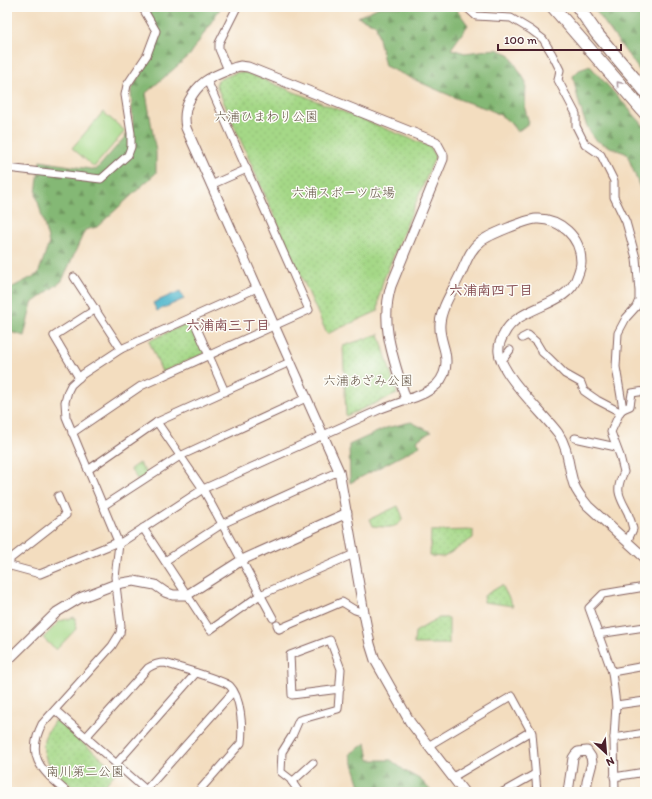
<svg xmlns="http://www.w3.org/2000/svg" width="652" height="799" viewBox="0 0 652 799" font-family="Itim,'Klee One',sans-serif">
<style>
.grass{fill:#a5d887;stroke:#787c59}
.forest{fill:url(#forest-firs);stroke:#676c50}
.park{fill:url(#park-dots);stroke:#787c59}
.water{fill:#4db5cb;stroke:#4c6a7b}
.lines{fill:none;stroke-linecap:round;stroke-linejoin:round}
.street-casing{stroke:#85625f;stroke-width:9}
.secondary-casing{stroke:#85625f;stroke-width:11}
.highway-casing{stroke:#85625f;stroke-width:14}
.street{stroke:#fff;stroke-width:7}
.secondary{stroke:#fff;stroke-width:9}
.highway{stroke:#fff;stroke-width:12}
.oneway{stroke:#ae9aa0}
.labels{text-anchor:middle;stroke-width:3;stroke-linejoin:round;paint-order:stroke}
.park-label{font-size:13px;fill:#655647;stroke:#fdfcf7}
.neighbourhood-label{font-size:14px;font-weight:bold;fill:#834a4f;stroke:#fdfcf7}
</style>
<defs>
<pattern id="forest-firs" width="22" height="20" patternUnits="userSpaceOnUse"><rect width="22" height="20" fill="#84b874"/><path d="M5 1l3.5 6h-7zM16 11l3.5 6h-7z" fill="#6e955f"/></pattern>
<pattern id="park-dots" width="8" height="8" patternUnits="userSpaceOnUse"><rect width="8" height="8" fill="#a5d887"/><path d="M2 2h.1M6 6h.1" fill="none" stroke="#90b975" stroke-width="1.8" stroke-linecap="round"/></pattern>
</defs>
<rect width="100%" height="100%" fill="#fdfcf7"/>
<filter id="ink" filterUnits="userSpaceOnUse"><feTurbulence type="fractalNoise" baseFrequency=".025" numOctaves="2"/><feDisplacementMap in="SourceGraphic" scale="8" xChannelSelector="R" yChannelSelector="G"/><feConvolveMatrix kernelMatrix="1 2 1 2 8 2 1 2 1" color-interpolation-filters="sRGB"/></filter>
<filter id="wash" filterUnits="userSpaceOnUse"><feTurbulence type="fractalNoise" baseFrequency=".012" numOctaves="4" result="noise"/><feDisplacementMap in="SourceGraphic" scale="16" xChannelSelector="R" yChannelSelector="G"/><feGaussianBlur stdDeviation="0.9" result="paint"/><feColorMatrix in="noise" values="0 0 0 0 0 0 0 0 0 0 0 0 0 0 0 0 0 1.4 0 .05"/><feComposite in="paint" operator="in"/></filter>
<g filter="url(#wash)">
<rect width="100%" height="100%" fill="#f3ddbf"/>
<g class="grass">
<path d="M103,112l22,19 -31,36 -22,-19z"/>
<path d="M75,617l1,12 -20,21 -13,-12 17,-17z"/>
</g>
<g class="forest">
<path d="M146,7h75l-31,48 -44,38 10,59v21l-59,54 -12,3 -23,51 -30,22 -8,33 -17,-5v-41l31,-16 11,-31 -13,-49 4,-33 56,9 28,-32 9,-13 -2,-34 30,-56z"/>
<path d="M379,7h76l13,18 -17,24 14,4 31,-4 13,5 17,28 -1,27 4,14 -12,9c-15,-24 -38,-24 -61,-34 -24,-10 -47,-21 -71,-32l-9,-41 -18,-8z"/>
<path d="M593,7h52v71l-49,-67z"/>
<path d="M590,66l55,61v74l-18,-47c-8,-4 -27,-10 -32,-15 -11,-11 -19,-47 -22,-63l6,-6z"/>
<path d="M411,422l20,10 -14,8 3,6 -70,37 -1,-38 37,-17z"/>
<path d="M366,743l3,17h22l14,11 16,9 11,12h-70l-12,-38z"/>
</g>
<g class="park">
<path d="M241,72l6,1 184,74 4,10 -52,124 -4,16 -1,14 -51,23 -111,-249 2,-5 17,-7z"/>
<path d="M192,321l15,31 -45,20 -13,-31z"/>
<path d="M379,334l18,60 -51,22 -3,-70z"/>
<path d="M139,463l8,11 -9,6 -8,-11z"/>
<path d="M398,506l4,9v5c-7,10 -18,7 -29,6l-3,-7z"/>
<path d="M473,530v8l-29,19 -14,-1 1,-25z"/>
<path d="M502,585l11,21 -29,-4v-6z"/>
<path d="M439,618h10v26h-35l1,-12z"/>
<path d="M55,720l62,51 -18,21h-21c-15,-14 -39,-28 -34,-53 2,-6 7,-13 11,-19z"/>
</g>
<path class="water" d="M180,291l4,8 -27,12 -4,-8z"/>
</g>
<g filter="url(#ink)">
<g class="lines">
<defs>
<g id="street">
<path d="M466,7l10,9 35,2 20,12 12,9 9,15 8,16 -2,10 18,34v12l9,18 16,11 13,26v16l12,25 10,36 3,33v9l-3,7 -10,11 -8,15 -2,34 7,42 -3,3 -9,20 9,24 4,16c-10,19 -4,25 4,41 2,5 4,11 5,16l-6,13"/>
<path d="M228,70l-9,-21v-6l18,-36"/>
<path d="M7,168l94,11 27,-24 3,-8v-14l-6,-38 2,-10 20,-30 9,-24 -14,-24"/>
<path d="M211,185l36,-16"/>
<path d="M74,277l47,72"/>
<path d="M192,317l33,75"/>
<path d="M522,338l6,-3 8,7 6,10 7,6 16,16 16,9 3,8 13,9 23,12"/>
<path d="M501,362l9,-12"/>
<path d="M79,378l-25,-42 42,-27"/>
<path d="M623,409l7,-3 2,-13 13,-2"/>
<path d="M157,422l46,67 70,129"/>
<path d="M72,433l69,-47 168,-76 -102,-230"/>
<path d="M575,438l41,9"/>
<path d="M88,470l69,-48 133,-60"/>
<path d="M103,506l77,-50 126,-58"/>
<path d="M143,528l67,102 50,-35 94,-41"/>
<path d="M119,544l84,-55 178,-80 25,-9"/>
<path d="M165,561l57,-37 117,-53"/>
<path d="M7,565l33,9 78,-32"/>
<path d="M10,565v-6l56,-44 -8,-19"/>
<path d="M277,625l2,4 63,-27 13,8 9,3"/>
<path d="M598,634l47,-7"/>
<path d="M612,672l33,-6"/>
<path d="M616,705l29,-4"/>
<path d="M55,710l91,80"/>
<path d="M86,737l62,-69c6,-4 11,-5 17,-5 11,4 59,17 65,23 11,11 13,42 11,57l-43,49"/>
<path d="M614,738l31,-5"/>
<path d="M428,746l84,-50 20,37 5,59"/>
<path d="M116,764l80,-91"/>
<path d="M453,777l78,-46"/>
<path d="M614,777l31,-5"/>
<path d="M292,782l21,-19"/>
<path d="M67,792c-25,-22 -42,-34 -25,-68l70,-78 8,-13 1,-7 -6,-49 4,-33 -53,-127 -1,-15 3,-11 3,-6 12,-11 38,-25 136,-61"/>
<path d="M144,792l89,-100"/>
<path d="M299,792l-9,-13 -9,-7 1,-20 10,-16 7,-16 39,-11 3,-40 -11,-29 -40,15 2,40 48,-6"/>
<path d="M503,792l32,-18"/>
<path d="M615,792l-1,-54 2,-33 -4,-33 -23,-64 14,-14 42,-7"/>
</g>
<g id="secondary">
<path d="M7,661l50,-49 23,-14 36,-14 18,-3 21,4 10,7 8,3h14l55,-35 105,-47"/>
<path d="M464,792l-54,-70 -35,-62 -5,-16 -6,-31 -25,-142 -153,-343c-2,-10 -1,-19 3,-27 11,-22 25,-25 47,-34l4,-1 8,1 188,75 7,13v4l-52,127c-12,40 4,76 15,114 24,-7 45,-18 39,-48 -2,-9 -6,-18 -5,-28 1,-16 12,-32 19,-47 6,-11 10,-27 21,-35 8,-7 46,-22 56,-23 24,-1 45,18 45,43 0,5 -2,10 -4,15 -9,30 -59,28 -73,57 -3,5 -6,11 -5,18 2,23 44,61 59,81 11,16 10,35 16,52 3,7 9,15 14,21l57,52"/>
<path d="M568,792l5,-34 2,-3 3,-3 9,-1 4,6 1,6 -5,19 -1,10"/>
</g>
<g id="highway">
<path d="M553,7l92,106"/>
<path d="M578,7l19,27 48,57"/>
</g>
</defs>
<use href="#street" class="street-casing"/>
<use href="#secondary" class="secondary-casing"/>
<use href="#highway" class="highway-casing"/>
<use href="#street" class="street"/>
<use href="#secondary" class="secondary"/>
<use href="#highway" class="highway"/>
</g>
<defs><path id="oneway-chevron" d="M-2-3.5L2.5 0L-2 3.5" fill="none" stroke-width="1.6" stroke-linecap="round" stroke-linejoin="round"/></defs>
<use class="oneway" href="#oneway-chevron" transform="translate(619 84) rotate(-131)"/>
</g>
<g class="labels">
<g class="park-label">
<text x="266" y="121">六浦ひまわり公園</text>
<text x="343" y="197">六浦スポーツ広場</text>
<text x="368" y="385">六浦あざみ公園</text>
<text x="85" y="776">南川第二公園</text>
</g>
<g class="neighbourhood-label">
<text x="491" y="295">六浦南四丁目</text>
<text x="228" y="330">六浦南三丁目</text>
</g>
</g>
<rect width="652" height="799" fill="none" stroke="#fdfcf7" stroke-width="24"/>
<g transform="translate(606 753) rotate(154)" stroke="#fdfcf7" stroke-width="3" paint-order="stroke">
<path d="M0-3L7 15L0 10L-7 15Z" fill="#4a1f2b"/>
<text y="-6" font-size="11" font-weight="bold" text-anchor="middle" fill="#4a1f2b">N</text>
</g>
<path d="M498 44v6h123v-6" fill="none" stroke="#4a1f2b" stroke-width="2"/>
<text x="504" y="44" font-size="12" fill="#4a1f2b" stroke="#fdfcf7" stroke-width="3" paint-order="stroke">100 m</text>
</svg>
